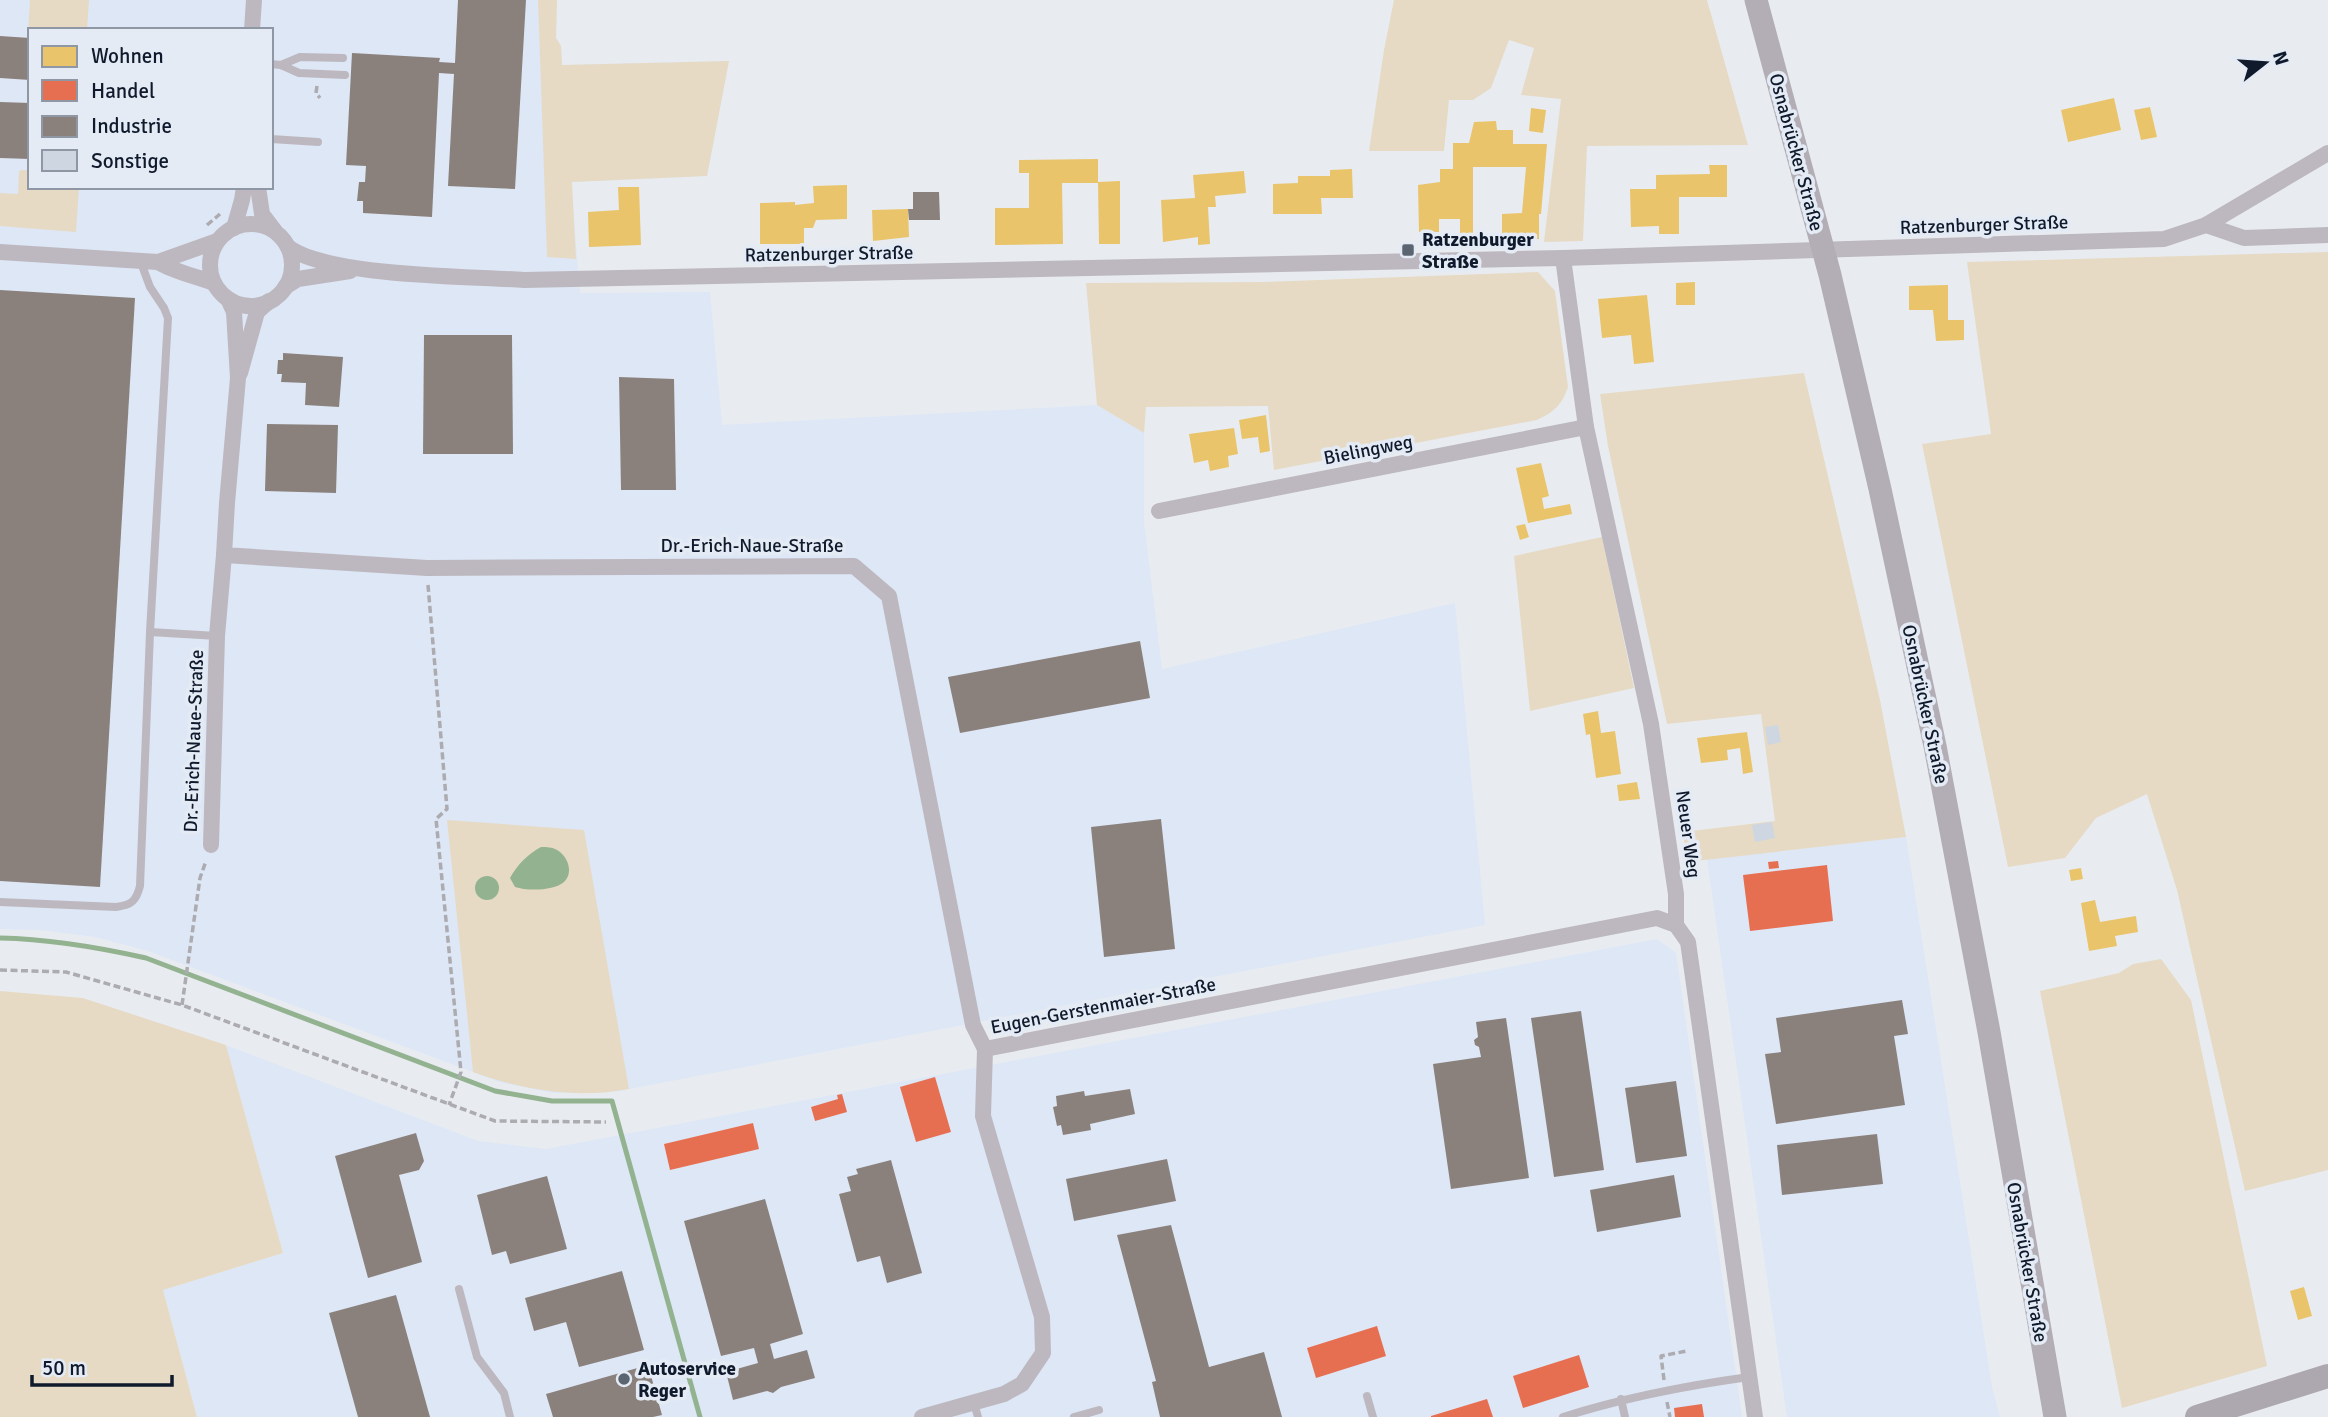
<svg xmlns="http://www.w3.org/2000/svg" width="2328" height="1417" viewBox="0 0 2328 1417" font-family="Signika,sans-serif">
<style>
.built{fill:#dee7f6;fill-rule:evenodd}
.green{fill:#e6dac4}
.water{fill:#93b390}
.homes{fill:#e9c46a}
.shops{fill:#e76f51}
.industry{fill:#8a817c}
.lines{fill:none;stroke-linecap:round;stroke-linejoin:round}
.stream{stroke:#93b390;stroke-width:5}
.building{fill:#ced6e1}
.path{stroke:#acabb0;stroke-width:3.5;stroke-dasharray:7 3.5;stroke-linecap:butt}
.lane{stroke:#bdb8bf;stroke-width:8}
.street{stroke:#bdb8bf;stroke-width:16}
.secondary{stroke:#b3aeb6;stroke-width:23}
.primary{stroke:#ada7b0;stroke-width:24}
.poi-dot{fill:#5b6471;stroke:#e4ebf5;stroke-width:2.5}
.labels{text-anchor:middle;stroke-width:7;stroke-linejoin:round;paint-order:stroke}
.street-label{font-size:19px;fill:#0f1a2c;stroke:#e4ebf5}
.poi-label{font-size:19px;font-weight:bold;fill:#0f1a2c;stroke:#e4ebf5;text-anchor:start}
</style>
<rect width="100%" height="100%" fill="#e8ecf1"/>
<g class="built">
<path d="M0,0h557l-1,38 5,8 1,19 167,-4 -22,115 -136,6 9,111 130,-1 12,133 375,-20 47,28v89l18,147 293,-66 30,322 -866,166 -67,2 -53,-11 -26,-10 -325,-121 -53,-14 -55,-7 -40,-1zM30,30h241v157h-241z"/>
<path d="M1906,837l86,550 8,30h-213l-80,-558z"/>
<path d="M1657,939l19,14 66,464h-1545l-34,-127 120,-37 -57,-208 252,96 68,8z"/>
</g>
<g class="green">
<path d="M30,0h59l-2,30h-57v7l-2,-3z"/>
<path d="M538,0h19l-1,38 5,8 1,19 167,-4 -22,115 -135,6 4,77 -29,-2z"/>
<path d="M1394,0h313l41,145 -161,1 -4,95 -39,1 17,-143 -40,-4 13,-47 -25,-8 -18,48 -18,12h-24l-5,51h-75l15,-101z"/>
<path d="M22,170h8v17h49l-3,45 -76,-6v-33l18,1 1,-23z"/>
<path d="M2328,252v918l-83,21 -68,-301 -30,-96 -51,24 -31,40 -57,9 -86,-423 69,-10 -24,-172z"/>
<path d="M1538,272l17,19 13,96c-6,18 -14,25 -31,33l-263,50 -6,-64 -122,1 -2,26 -47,-28 -11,-122 176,-1z"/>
<path d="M1804,373l76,327 26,137 -219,25 -4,-30 92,-11 -14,-107 -94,10 -59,-278 -8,-52z"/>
<path d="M1602,537l32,151 -104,23 -16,-155z"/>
<path d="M447,820l137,10 45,259c-53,10 -106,1 -156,-17z"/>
<path d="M2161,959l30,41 76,366 -145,42 -82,-417 79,-18 14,-9z"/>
<path d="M0,991l83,7 143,47 57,208 -120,37 34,127h-197z"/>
</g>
<g class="water">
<path d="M541,847c6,0 11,0 16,3 11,6 17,23 7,32 -10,9 -37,9 -49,5l-5,-9c7,-13 18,-24 31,-31z"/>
<circle cx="487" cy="888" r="12"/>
</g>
<g class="homes">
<path d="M2114,98l7,32 -53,12 -7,-32z"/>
<path d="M2150,107l7,30 -16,3 -7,-30z"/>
<path d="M1531,108l15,2 -3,23 -14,-2z"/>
<path d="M1496,121l1,9h16v14h34l-6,70h-2v25l-37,1v-26l20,-1 4,-46h-53v73h-13v-21h-21v13h-20l-1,-47 22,-3v-13h13v-26h16l5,-21z"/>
<path d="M1098,159v23l22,-1v63h-21l-1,-61h-36l1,61 -68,1v-37h34v-35h-10v-13z"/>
<path d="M1709,165h18v32h-48v37h-20v-8l-28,1 -1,-38h26v-14l54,-1z"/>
<path d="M1352,169l1,29h-32l1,16h-49v-30l25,-1v-7h32v-6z"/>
<path d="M1244,171l2,22 -31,3 1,11h-8l2,37 -12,1v-8l-35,5 -2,-42 34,-2 -2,-23z"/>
<path d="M847,185v34l-31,1 -3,8h-9v16h-44v-41l35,-1v3l19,-2 -1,-17z"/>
<path d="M618,187h21l2,58 -52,2 -1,-35 31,-2z"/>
<path d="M908,209l1,28 -36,4 -1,-31z"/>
<path d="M1695,282v23h-19v-22z"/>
<path d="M1948,285v35h16v20l-28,1 -3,-31h-24v-24z"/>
<path d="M1647,295l7,67 -20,2 -3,-29 -29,3 -4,-39z"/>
<path d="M1266,415l4,36 -10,2 -2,-16 -16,2 -3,-19z"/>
<path d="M1234,428l4,26 -10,2 1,11 -19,4 -2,-11 -14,3 -5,-29z"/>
<path d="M1541,463l8,33 -7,2 2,11 26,-5 2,10 -44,9 -12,-55z"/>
<path d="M1525,524l4,13 -9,3 -4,-14z"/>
<path d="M1598,711l3,22 14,-2 6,43 -25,4 -6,-44 -4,1 -3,-21z"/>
<path d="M1747,732l6,40 -10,2 -3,-26 -13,2 1,10 -27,3 -4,-25z"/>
<path d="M1637,782l3,17 -21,2 -2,-16z"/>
<path d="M2081,868l2,11 -12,2 -2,-11z"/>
<path d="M2095,900l5,22 36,-6 2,16 -23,4 2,10 -28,5 -8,-48z"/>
<path d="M2304,1287l8,29 -14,4 -8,-29z"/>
</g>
<g class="shops">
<path d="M1778,861l1,7 -10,1 -1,-7z"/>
<path d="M1827,865l6,56 -83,10 -7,-56z"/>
<path d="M935,1077l16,55 -35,10 -16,-55z"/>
<path d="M842,1094l5,18 -32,9 -4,-14 27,-8 -1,-4z"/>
<path d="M753,1123l6,26 -89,21 -6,-26z"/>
<path d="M1377,1326l9,30 -70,22 -9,-30z"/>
<path d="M1579,1355l10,32 -66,21 -10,-32z"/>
<path d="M1487,1399l6,18h-62v-1z"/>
<path d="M1702,1404l2,13h-29l-1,-9z"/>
</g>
<g class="industry">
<path d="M458,0h68l-11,189 -67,-3 6,-112 -15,-1 -7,144 -69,-4v-12h-6l2,-19h6l1,-16 -20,-1 6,-112 88,5 -1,4 16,1z"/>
<path d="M0,36l30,2v42l-30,-2z"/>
<path d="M0,102l30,1v56l-30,-1z"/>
<path d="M913,192h26l1,28h-31l-1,-11h5z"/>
<path d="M0,290l135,8 -35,589 -100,-6z"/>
<path d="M424,335h88l1,119h-90z"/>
<path d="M283,353l60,4 -4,50 -34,-2 1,-22 -25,-1 1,-8h-5l1,-14h5z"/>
<path d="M619,377l55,2 2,111h-55z"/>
<path d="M267,424l71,1 -2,68 -71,-2z"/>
<path d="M1140,641l10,57 -190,35 -12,-56z"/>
<path d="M1161,819l14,130 -71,8 -13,-130z"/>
<path d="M1902,1000l6,34 -14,2 11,69 -129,19 -11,-70 16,-2 -5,-34z"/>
<path d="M1581,1011l23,159 -50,7 -23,-159z"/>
<path d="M1506,1018l23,160 -78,11 -18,-125 48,-7 -2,-10 -4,-2 -1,-5 4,-3 -2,-15z"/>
<path d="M1676,1081l11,75 -51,7 -11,-75z"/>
<path d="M1130,1089l5,25 -45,10 1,6 -28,5 -2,-10 -4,1 -4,-19 4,-1 -1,-10 28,-5 1,5z"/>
<path d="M416,1133l8,28 -5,9 -20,5 23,87 -54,16 -33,-122z"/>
<path d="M1877,1134l6,50 -101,11 -5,-50z"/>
<path d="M1167,1159l9,42 -102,20 -8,-42z"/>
<path d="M891,1160l31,113 -35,10 -7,-27 -23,6 -18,-68 12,-3 -4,-14 11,-3 -2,-5z"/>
<path d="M1674,1175l7,42 -84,15 -7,-42z"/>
<path d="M547,1176l20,73 -57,15 -4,-13 -14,4 -15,-60z"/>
<path d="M765,1199l38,135 -33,10 4,15 33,-9 8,28 -34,9 -8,6 -6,-2 -34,9 -7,-28 32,-9 -4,-15 -33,8 -37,-135z"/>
<path d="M1171,1225l38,142 55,-15 18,65h-122l-8,-35 4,-1 -39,-146z"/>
<path d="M622,1271l22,79 -65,17 -13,-45 -32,9 -9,-33z"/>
<path d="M396,1295l34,122h-72l-29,-104z"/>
<path d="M648,1365l14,50 -9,2h-100l-7,-23z"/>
</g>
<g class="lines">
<path class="stream" d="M0,938c50,1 97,9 146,20l349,133 57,10h60l88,316"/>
</g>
<g class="building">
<path d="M1778,725l3,17 -13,3 -3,-18z"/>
<path d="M1772,822l3,16 -20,4 -3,-17z"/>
</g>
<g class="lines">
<g class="path">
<path d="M317,86l-1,7 4,5"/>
<path d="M207,225l13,-11"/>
<path d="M428,585l19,224 -11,10 25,253 -12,33"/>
<path d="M0,970l66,2 116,33 313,116 111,1"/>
<path d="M182,1005l18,-127 6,-17"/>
<path d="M1664,1380l-3,-24 26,-5"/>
<path d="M1667,1402l3,15"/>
</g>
<g class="lane">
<path d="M271,64l10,1 18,8 46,2"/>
<path d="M281,65l19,-8 43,1"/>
<path d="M271,139l47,3"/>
<path d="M150,632l67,4"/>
<path d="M0,902l116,5c16,-2 20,-6 24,-21l10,-254 18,-314 -4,-10 -14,-21 -10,-27"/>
<path d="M459,1289l18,68 27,36 6,24"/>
<path d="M1367,1396l6,21"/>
<path d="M1621,1399l4,18"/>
<path d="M974,1403l4,14"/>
<path d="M1074,1417l25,-7"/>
<path d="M1563,1417c63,-20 120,-31 186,-40"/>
</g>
<g class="street">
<path d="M252,30l2,-30"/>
<path d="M258,187l4,27 13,17"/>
<circle cx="251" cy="265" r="41"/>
<path d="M2206,225l38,13 84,-3"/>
<path d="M234,228l8,-28 2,-13"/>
<path d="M288,247c40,30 182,29 236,33l1039,-22 601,-19 42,-14 122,-72"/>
<path d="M0,252l158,10c16,10 38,14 56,21"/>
<path d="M1563,258l23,169 65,297 25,170v31l12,17 67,475"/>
<path d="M158,262l59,-21"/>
<path d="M285,287l13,-8 52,-8"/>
<path d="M228,299l6,13 4,66 -11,125 -3,52 203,13 427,-2 35,30 84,429 12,24"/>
<path d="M240,373l17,-61 12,-11"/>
<path d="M1159,511l427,-84"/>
<path d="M211,845l6,-209 7,-81"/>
<path d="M985,1049l672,-131 19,7"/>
<path d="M922,1417l82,-23 18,-10 21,-31 -1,-36 -59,-201 2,-67"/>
</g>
<path class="secondary" d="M1756,0l74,275 50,214 55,257 54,286 66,385"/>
<path class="primary" d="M2197,1417l131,-41"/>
</g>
<g class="poi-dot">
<rect x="1401" y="243" width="14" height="14" rx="3.5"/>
<circle cx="624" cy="1379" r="7"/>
</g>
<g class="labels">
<g class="street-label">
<text transform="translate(1797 152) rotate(75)" y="7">Osnabrücker Straße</text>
<text transform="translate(1984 224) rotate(-2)" y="7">Ratzenburger Straße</text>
<text transform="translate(829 253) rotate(-1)" y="7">Ratzenburger Straße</text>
<text transform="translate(1368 449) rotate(-11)" y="7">Bielingweg</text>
<text x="752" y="552">Dr.-Erich-Naue-Straße</text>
<text transform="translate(1926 704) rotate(78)" y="7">Osnabrücker Straße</text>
<text transform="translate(193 741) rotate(-88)" y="7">Dr.-Erich-Naue-Straße</text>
<text transform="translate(1689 834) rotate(82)" y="7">Neuer Weg</text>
<text transform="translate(1103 1005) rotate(-11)" y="7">Eugen-Gerstenmaier-Straße</text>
<text transform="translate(2028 1262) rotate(80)" y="7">Osnabrücker Straße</text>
</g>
<g class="poi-label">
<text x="1422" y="246">Ratzenburger<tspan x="1422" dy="22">Straße</tspan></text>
<text x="638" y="1375">Autoservice<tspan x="638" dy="22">Reger</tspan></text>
</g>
</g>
<rect x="28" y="28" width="245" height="161" fill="#e4ebf5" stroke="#8f97a5" stroke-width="2"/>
<rect x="42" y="46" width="35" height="21" fill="#e9c46a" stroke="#8f97a5" stroke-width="2"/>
<text x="91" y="63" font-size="21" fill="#0f1a2c">Wohnen</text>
<rect x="42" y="80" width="35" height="21" fill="#e76f51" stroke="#8f97a5" stroke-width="2"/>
<text x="91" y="98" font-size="21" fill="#0f1a2c">Handel</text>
<rect x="42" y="116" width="35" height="21" fill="#8a817c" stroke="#8f97a5" stroke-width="2"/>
<text x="91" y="133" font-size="21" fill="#0f1a2c">Industrie</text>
<rect x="42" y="150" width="35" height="21" fill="#ced6e1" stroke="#8f97a5" stroke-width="2"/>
<text x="91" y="168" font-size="21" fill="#0f1a2c">Sonstige</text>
<g transform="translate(2265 63) rotate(73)" stroke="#e4ebf5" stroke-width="5" paint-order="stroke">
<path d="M0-5L12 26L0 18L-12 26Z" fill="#0f1a2c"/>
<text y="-10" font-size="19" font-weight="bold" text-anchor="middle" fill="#0f1a2c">N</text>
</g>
<path d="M32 1375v10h140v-10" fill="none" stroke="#0f1a2c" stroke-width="3.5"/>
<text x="42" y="1375" font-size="21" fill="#0f1a2c" stroke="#e4ebf5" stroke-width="5" paint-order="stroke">50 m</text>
</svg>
